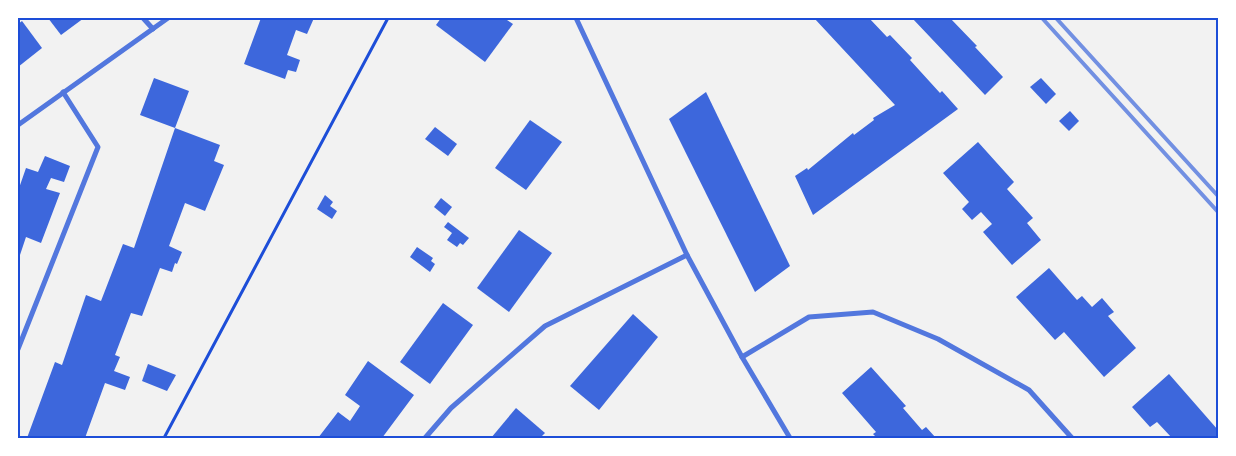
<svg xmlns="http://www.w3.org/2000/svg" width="1236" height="456" viewBox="0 0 1236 456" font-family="'Sofia Sans Condensed',sans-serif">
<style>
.building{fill:#3d67dc}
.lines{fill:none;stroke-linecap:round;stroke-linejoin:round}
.path{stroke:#1d4ed8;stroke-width:3}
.minor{stroke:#5277de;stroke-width:5}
.rail{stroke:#7290e2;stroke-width:4}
.neatline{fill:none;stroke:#1d4ed8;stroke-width:2}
</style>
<rect width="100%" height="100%" fill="#f2f2f2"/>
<g class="building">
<path d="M48,18h36l-23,17z"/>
<path d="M261,18h53l-7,16 -11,-4 -9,25 13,5 -4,12 -8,-2 -3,9 -41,-15z"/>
<path d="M441,18h63l9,6 -28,38 -49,-37z"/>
<path d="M814,18h55l18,19 3,-2 22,23 -2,2 30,33 2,-2 16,18 -145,106 -18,-39 12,-8 1,2 45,-37 1,2 20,-15 -1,-2 22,-13z"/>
<path d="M912,18h38l27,28 -2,1 28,30 -18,18z"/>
<path d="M22,21l20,27 -24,19v-43z"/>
<path d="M154,78l35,13 -14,37 45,17 -6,16 10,4 -19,46 -20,-8 -16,43 13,6 -5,12 -2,-1 -3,9 -12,-4 -18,48 -11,-3 -16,42 5,2 -6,14 16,6 -5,13 -20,-7 -20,55h-58l28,-76 7,3 24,-70 15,6 22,-57 11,4 41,-120 -35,-13z"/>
<path d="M1041,78l15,16 -10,10 -16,-17z"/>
<path d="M706,92l84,174 -35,26 -86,-173z"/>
<path d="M1070,111l9,10 -10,10 -10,-10z"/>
<path d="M530,120l32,22 -36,48 -31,-22z"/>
<path d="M435,127l22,17 -9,12 -23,-17z"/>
<path d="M978,142l36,40 -7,7 26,29 -6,5 14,17 -29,25 -29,-33 9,-8 -11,-12 -9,8 -10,-11 7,-7 -26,-29z"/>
<path d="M45,156l25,10 -6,16 -13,-4 -5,11 14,4 -19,50 -15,-6 -8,24v-70l8,-23 12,4z"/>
<path d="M325,195l8,7 -3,4 7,5 -5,8 -15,-10z"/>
<path d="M441,198l11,9 -7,9 -11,-9z"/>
<path d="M448,222l21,16 -6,7 -3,-2 -3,4 -10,-7 5,-7 -8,-6z"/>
<path d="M519,230l33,23 -43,59 -32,-24z"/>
<path d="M417,247l16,11 -2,3 4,3 -5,8 -20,-15z"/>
<path d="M1049,268l28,32 5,-4 10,11 10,-9 12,14 -6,4 28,32 -32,29 -40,-45 -9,8 -39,-43z"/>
<path d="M443,303l30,22 -43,59 -30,-22z"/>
<path d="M633,314l25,23 -59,73 -29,-24z"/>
<path d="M368,361l46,34 -32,43h-64l20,-26 12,9 10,-15 -15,-11z"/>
<path d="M148,364l28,11 -9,16 -25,-10z"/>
<path d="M871,367l35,39 -3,2 19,22 4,-3 10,11h-59l-4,-4 3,-2 -34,-39z"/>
<path d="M1169,374l49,56v8h-46l-15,-16 -7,5 -18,-20z"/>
<path d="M516,408l29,25 -5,5h-49z"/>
</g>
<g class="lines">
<path class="path" d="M164,438l224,-420"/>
<g class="minor">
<path d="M143,18l10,11"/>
<path d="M576,18l111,237 55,102 48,81"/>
<path d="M18,125l150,-107"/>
<path d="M18,349l80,-202 -35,-55"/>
<path d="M742,357l67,-40 64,-5 65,27 91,51 43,48"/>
<path d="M425,438l26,-30 94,-82 142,-71"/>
</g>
<g class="rail">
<path d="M1042,18l176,194"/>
<path d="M1056,18l162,178"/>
</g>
</g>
<rect width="1236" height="456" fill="none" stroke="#ffffff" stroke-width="38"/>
<rect x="19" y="19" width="1198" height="418" class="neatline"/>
</svg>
